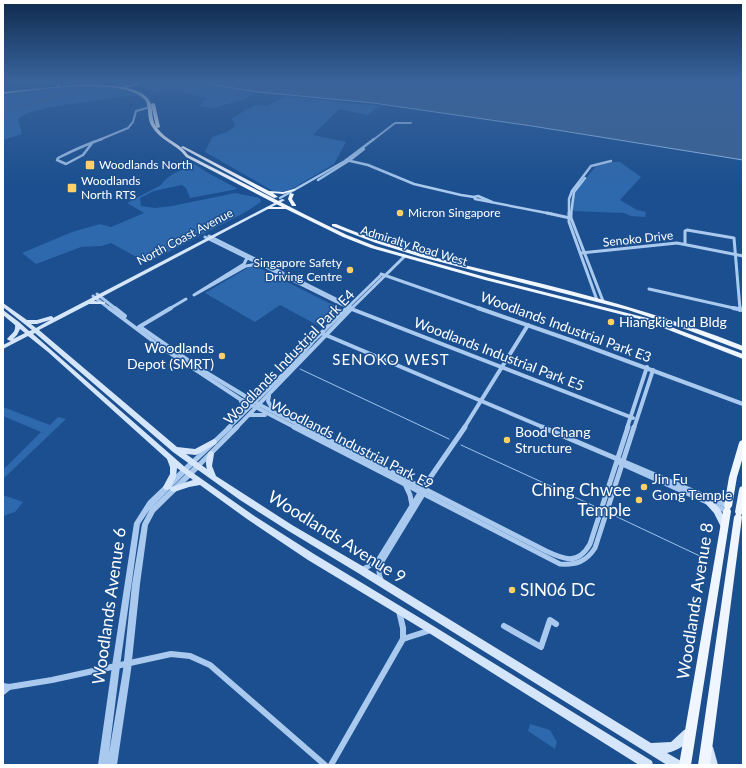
<svg xmlns="http://www.w3.org/2000/svg" width="746" height="768" viewBox="0 0 746 768" font-family="Lato,sans-serif">
<style>
.green{fill:#2e69ad}
.water{fill:#3c6290;stroke:#9cc4f0}
.lines{fill:none;stroke-linecap:round;stroke-linejoin:round}
.stream{stroke:#9cc4f0;stroke-width:1}
.river{fill:#3c6290;fill-rule:evenodd}
.minor-far5{stroke:#a9c9ee;stroke-width:2}
.minor-far4{stroke:#a9c9ee;stroke-width:2.5}
.minor-far3{stroke:#a9c9ee;stroke-width:3}
.minor-far2{stroke:#a9c9ee;stroke-width:4}
.minor-far1{stroke:#a9c9ee;stroke-width:5}
.minor{stroke:#a9c9ee;stroke-width:6}
.tertiary{fill:#a9c9ee;fill-rule:evenodd}
.secondary{fill:#d6e6fa;fill-rule:evenodd}
.primary{fill:#f0f6ff;fill-rule:evenodd}
.poi-dot{fill:#ffd166;stroke:#1b4f8f;stroke-width:1.5}
.labels{text-anchor:middle;stroke-width:3;stroke-linejoin:round;paint-order:stroke}
.far-poi-label{font-size:12px;fill:#fff;stroke:#1b4f8f;text-anchor:start}
.far-street-label{font-size:12px;fill:#fff;stroke:#1b4f8f}
.poi-label{font-size:14px;fill:#fff;stroke:#1b4f8f;text-anchor:start}
.street-label{font-size:14px;fill:#fff;stroke:#1b4f8f}
.neighbourhood-label{font-size:15px;letter-spacing:1px;fill:#fff;stroke:#1b4f8f}
.near-poi-label{font-size:17px;fill:#fff;stroke:#1b4f8f;text-anchor:end}
.near-street-label{font-size:17px;fill:#fff;stroke:#1b4f8f}
</style>
<rect width="100%" height="100%" fill="#1b4f8f"/>
<g class="green">
<path d="M62,80h31l-9,3c16,-1 36,-9 50,1l-11,2 -14,-2 -49,2 4,-1z"/>
<path d="M131,80h56l71,12 -13,7 -31,9 -16,-2 6,-4 -3,-1 10,-2 -40,-9 -20,4 -4,-5z"/>
<path d="M92,86c16,1 34,1 48,10l-22,1 -67,10 -23,6 -10,6 4,15 -19,6v-47l64,-6z"/>
<path d="M285,96l95,10 -13,9 -28,-6 -26,26 33,7 -12,22 -44,26 -10,2 -7,-1 -68,-39 7,-15 15,-5 8,-6 -3,-8 23,-13 13,1z"/>
<path d="M613,162h7l21,15 -21,23 17,10 9,2 -1,5 -14,-1 -7,-3 -52,-2 3,-19 21,-26z"/>
<path d="M194,164l14,9 30,16 -48,9 -4,-10 -4,-3 -28,6 -14,7 1,8 14,2 17,-2 63,-13 25,5 1,4 -17,11 -93,48 -11,-2 -29,-16 -10,3 -20,1 -45,17 -14,-11 50,-21 28,-8 11,3 33,-14 -17,-10 34,-18c7,-11 21,-15 33,-21z"/>
<path d="M255,266l82,41 1,4 -17,16 -41,-22 -25,17 -50,-29 44,-26z"/>
<path d="M3,407l47,18 8,-8 8,2 -63,60v-9l38,-38 -38,-16z"/>
<path d="M3,495l20,7 -8,10 -12,4z"/>
<path d="M530,724l20,6 7,12 -2,7 -27,-18z"/>
</g>
<path class="water" d="M186,80h557v80l-211,-34 -159,-23 -115,-11z"/>
<g class="lines">
<g class="stream">
<path d="M300,369l149,70"/>
<path d="M461,445l133,61"/>
<path d="M613,515l89,42"/>
</g>
<path class="river" d="M93,80h3l-30,14 -63,19v-2l61,-19z"/>
<g class="minor-far5">
<path d="M129,80l9,4"/>
<path d="M58,87l1,-7"/>
<path d="M122,88l15,-4"/>
<path d="M99,140l29,-12 5,-6 3,-11 11,-3"/>
<path d="M373,140l22,-17h16"/>
</g>
<g class="minor-far4">
<path d="M93,142l-10,13 -17,9 -9,-4 1,-2c14,-7 29,-14 44,-19"/>
<path d="M346,160l22,5 46,19 47,11 13,2 4,-1 14,6"/>
<path d="M318,180l32,-20 14,-11"/>
<path d="M474,197l1,2 77,15"/>
<path d="M280,198l65,-37 29,-22"/>
<path d="M569,214v-15l3,-8 19,-25 20,-5"/>
<path d="M571,214l3,-22 11,-14"/>
</g>
<g class="minor-far3">
<path d="M547,213l23,5"/>
<path d="M569,213v9l28,78"/>
<path d="M571,213v5l32,83"/>
<path d="M209,236l74,37"/>
<path d="M205,237l146,72"/>
<path d="M685,244v-13l2,-1 47,8 6,71"/>
<path d="M581,253l96,-10 66,13"/>
<path d="M247,258l-3,6 -50,31 52,-29 11,-2"/>
<path d="M381,274l100,35"/>
<path d="M302,282l48,24"/>
<path d="M649,289l89,20"/>
<path d="M97,294l19,15"/>
<path d="M93,296l17,13"/>
<path d="M169,309l17,-10"/>
<path d="M346,309l34,-33"/>
<path d="M351,309l54,-53"/>
</g>
<g class="minor-far2">
<path d="M109,308l52,39 79,52 56,29"/>
<path d="M115,308l10,8"/>
<path d="M349,308l284,110"/>
<path d="M478,308l95,33 170,63"/>
<path d="M733,308l10,2"/>
<path d="M740,308v2"/>
<path d="M139,327l32,-19"/>
<path d="M140,327l62,43 58,35 45,23"/>
<path d="M321,333l224,95"/>
<path d="M245,396h11l6,-2"/>
<path d="M269,396l-1,5 5,9"/>
<path d="M241,401l2,5 -2,9"/>
<path d="M250,415h15"/>
<path d="M228,428l67,-65 19,-23 33,-32"/>
<path d="M236,428l116,-120"/>
<path d="M464,428l64,-103"/>
<path d="M627,428l20,-61"/>
<path d="M634,428l19,-58"/>
</g>
<g class="minor-far1">
<path d="M294,427l266,137c16,1 26,-2 35,-16l39,-121"/>
<path d="M303,427l243,124c19,9 32,14 44,-7l38,-117"/>
<path d="M542,427l186,79"/>
<path d="M192,463l38,-36"/>
<path d="M620,463l107,48"/>
<path d="M197,467l40,-40"/>
<path d="M405,484l5,11 2,10"/>
<path d="M361,570l16,-8 46,-74 42,-61"/>
<path d="M380,579l-1,-7 2,-9 44,-72"/>
</g>
<g class="minor">
<path d="M380,578l1,4"/>
<path d="M504,626l37,21 9,-27 6,4"/>
<path d="M403,639l28,-9"/>
<path d="M3,686l6,1 43,-7 119,-26 19,2 20,9 115,100"/>
<path d="M3,692l6,-5"/>
<path d="M331,765l72,-126v-11l-4,-17"/>
</g>
<path class="tertiary" d="M192,460l2,1 1,2 -1,2 -43,43 44,-43 2,-1 2,1 1,2 -1,2 -44,43 -7,13 -8,59 -9,86 -14,95h-19l14,-99 22,-143 14,-22 42,-40zM150,509l-8,15 -10,60 -9,86 -14,83 11,-87 20,-142z"/>
<g class="secondary">
<path d="M282,199l3,1 -191,101 11,1v2h-16l-50,26 138,117 18,2 17,-9 2,-1 2,1 1,2 -1,2 -18,10 -2,1 -10,-1 21,15c-2,-5 -1,-12 2,-17l2,-1 2,1 1,2 -2,12 4,10 76,49 72,42 287,176 20,-1 13,-12 4,-1 4,1 1,4c-4,10 -16,17 -26,19l14,8 1,4h-15l-309,-192 -71,-43 -47,-30 -67,-48 -138,-119 -2,1 153,134 67,47 61,39 121,73 217,134 1,4h-14l-210,-132 -121,-73 -61,-41 -47,-34 -11,2 -15,5 -3,-1 -1,-2 1,-2 22,-7 -16,-12 -1,9 -6,12 -3,1 -3,-1 -1,-2 7,-13v-7l-3,-8 -119,-107 -20,-16 -25,13v-4l8,-4 -3,-1 -1,-1c4,-5 9,-7 8,-14l-12,-10v-5l16,12 10,9 3,-1 -29,-23v-4l24,17h10l14,-4 2,1v1zM50,320l-14,8 -5,-4h6zM20,329l5,4 -12,6 4,-4z"/>
<path d="M730,491l3,1 1,2c-5,7 -13,8 -21,8l7,7 8,16 -1,2 -3,2 -3,-2 -7,-14 -9,-10 1,-2 3,-1v-3l11,-1z"/>
<path d="M709,746l4,1 5,18h-10l-4,-14 1,-4z"/>
</g>
<g class="primary">
<path d="M78,85c17,0 61,-2 71,15 6,9 0,18 9,29 8,11 23,15 30,26l118,60 41,20 28,11 114,32 158,40 96,36v5l-100,-39 -158,-40 -114,-32 -28,-11 -57,-28h-20v-2h16l-96,-50c-9,-13 -26,-16 -35,-32 -4,-8 -2,-16 -5,-24 -22,-26 -111,-11 -143,-7v-2z"/>
<path d="M153,103l2,1 5,23 -2,1 -2,-1 -5,-23z"/>
<path d="M183,146l86,45 14,1 11,-3 2,1 -13,4 -10,-1 5,4 -4,1 -92,-50 -1,-1z"/>
<path d="M290,193l4,1 -2,5 4,6v1h-4l-4,-7z"/>
<path d="M332,224h4c66,28 137,43 207,60 68,17 135,36 200,62v5l-58,-22 -57,-19 -58,-15 -149,-38 -45,-14 -44,-17z"/>
<path d="M743,440v17l-6,20 -5,29 -2,3 1,2 -40,254h-12l44,-254 2,-3 -1,-2 5,-29 10,-34 1,-2z"/>
<path d="M743,486v27l-2,2 1,2 -32,248h-12l36,-248 2,-3 -1,-2 4,-22 1,-3z"/>
</g>
</g>
<linearGradient id="sky" x2="0" y2="1"><stop stop-color="#0f2b4f"/><stop offset="0.43" stop-color="#39639b"/><stop offset="1" stop-color="#39639b" stop-opacity="0"/></linearGradient>
<rect width="746" height="187" fill="url(#sky)"/>
<g class="poi-dot">
<rect x="85" y="160" width="10" height="10" rx="2"/>
<rect x="67" y="183" width="10" height="10" rx="2"/>
<circle cx="400" cy="213" r="4"/>
<circle cx="350" cy="270" r="4"/>
<circle cx="611" cy="322" r="4"/>
<circle cx="222" cy="356" r="4"/>
<circle cx="507" cy="440" r="4"/>
<circle cx="644" cy="487" r="4"/>
<circle cx="639" cy="500" r="4"/>
<circle cx="512" cy="590" r="4"/>
</g>
<g class="labels">
<g class="far-poi-label">
<text x="99" y="169">Woodlands North</text>
<text x="81" y="185">Woodlands<tspan x="81" dy="14">North RTS</tspan></text>
<text x="408" y="217">Micron Singapore</text>
<text x="342" y="267" text-anchor="end">Singapore Safety<tspan x="342" dy="14">Driving Centre</tspan></text>
</g>
<g class="far-street-label">
<text transform="translate(185 237) rotate(-28)" y="4">North Coast Avenue</text>
<text transform="translate(638 239) rotate(-6)" y="4">Senoko Drive</text>
<text transform="translate(414 246) rotate(17)" y="4">Admiralty Road West</text>
</g>
<g class="poi-label">
<text x="619" y="327">Hiangkie Ind Bldg</text>
<text x="214" y="353" text-anchor="end">Woodlands<tspan x="214" dy="16">Depot (SMRT)</tspan></text>
<text x="515" y="437">Bood Chang<tspan x="515" dy="16">Structure</tspan></text>
<text x="652" y="484">Jin Fu<tspan x="652" dy="16">Gong Temple</tspan></text>
</g>
<g class="street-label">
<text transform="translate(566 327) rotate(20)" y="5">Woodlands Industrial Park E3</text>
<text transform="translate(499 354) rotate(21)" y="5">Woodlands Industrial Park E5</text>
<text transform="translate(289 357) rotate(-46)" y="5">Woodlands Industrial Park E4</text>
<text transform="translate(352 444) rotate(27)" y="5">Woodlands Industrial Park E9</text>
</g>
<g class="neighbourhood-label">
<text x="391" y="365">SENOKO WEST</text>
</g>
<g class="near-poi-label">
<text x="631" y="496">Ching Chwee<tspan x="631" dy="20">Temple</tspan></text>
<text x="520" y="596" text-anchor="start">SIN06 DC</text>
</g>
<g class="near-street-label">
<text transform="translate(337 537) rotate(32)" y="6">Woodlands Avenue 9</text>
<text transform="translate(695 601) rotate(-81)" y="6">Woodlands Avenue 8</text>
<text transform="translate(109 606) rotate(-82)" y="6">Woodlands Avenue 6</text>
</g>
</g>
<rect width="746" height="768" fill="none" stroke="#ffffff" stroke-width="8"/>
</svg>
